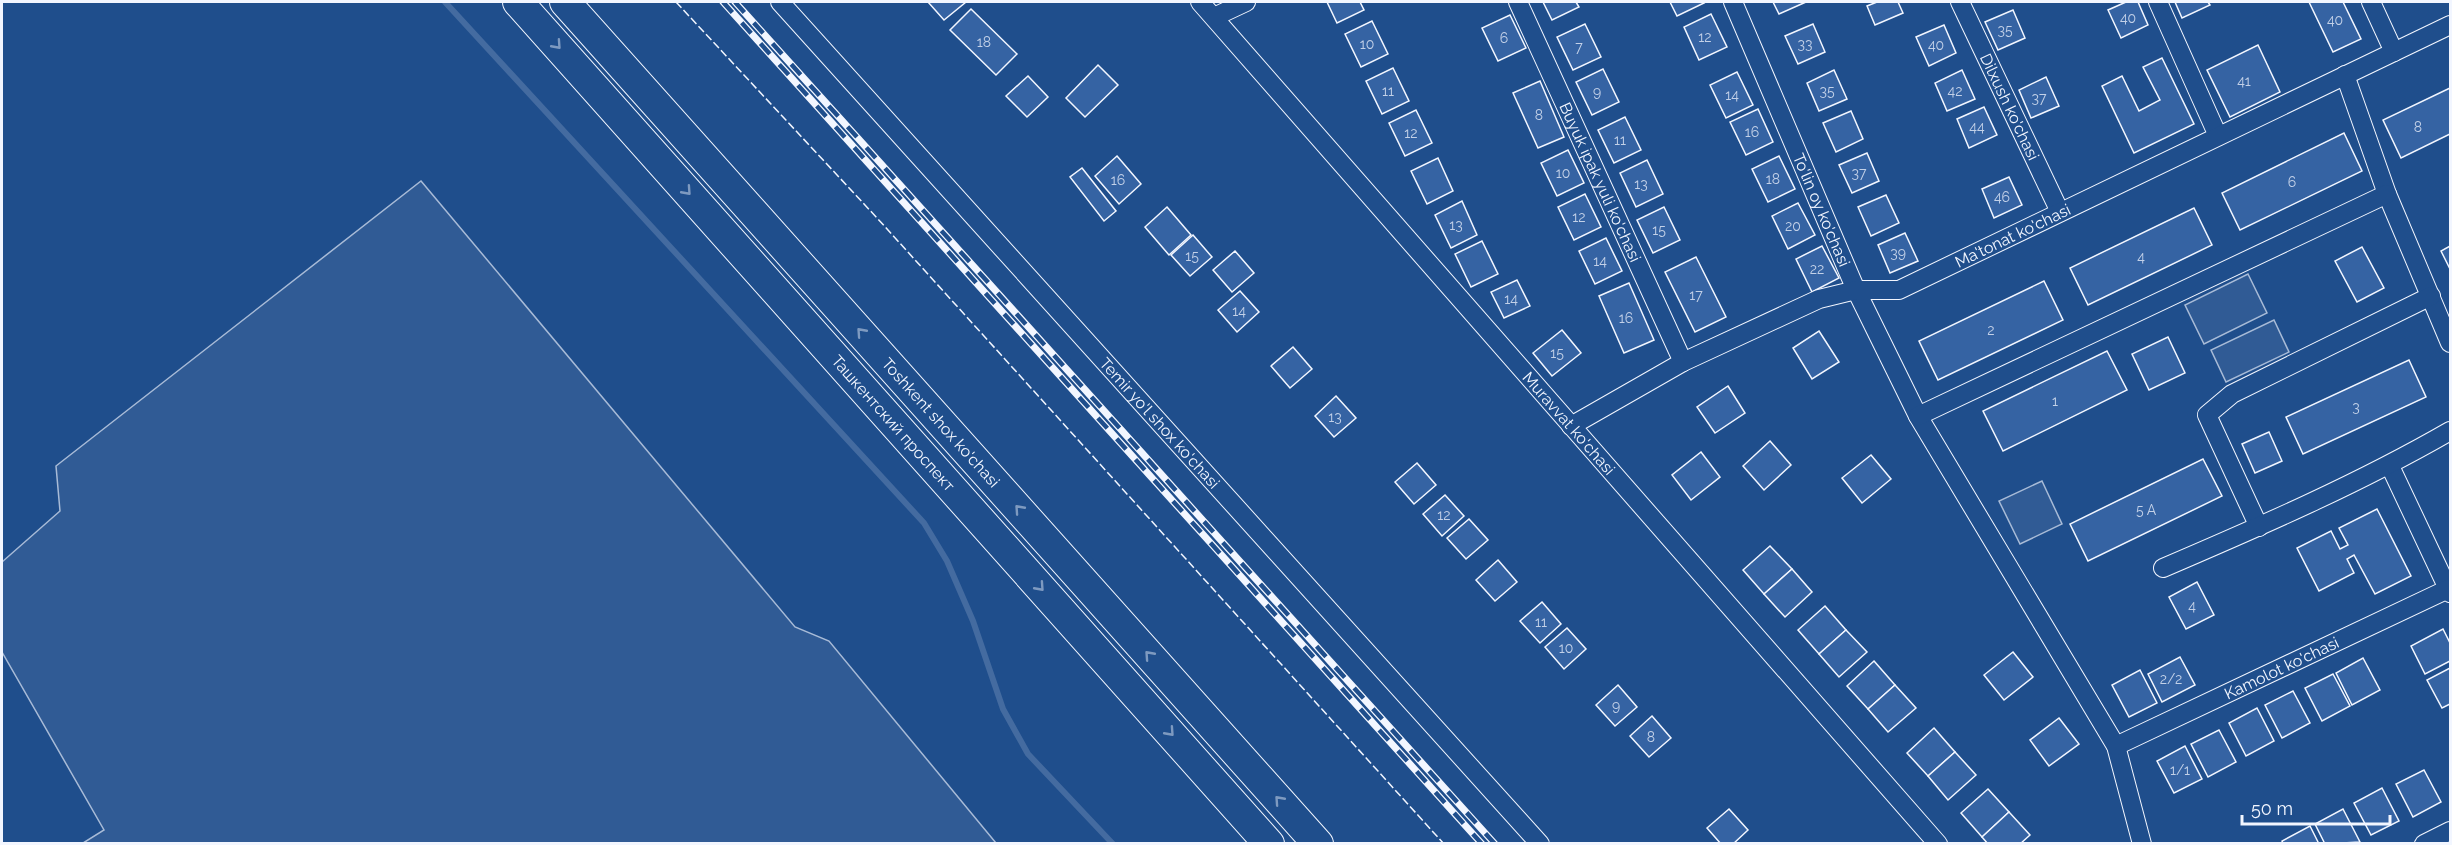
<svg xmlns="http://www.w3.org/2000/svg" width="2452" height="845" viewBox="0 0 2452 845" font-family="Raleway,sans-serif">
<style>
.built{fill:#305b95;stroke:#a8bbd7;stroke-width:1.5}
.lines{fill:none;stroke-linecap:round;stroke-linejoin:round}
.stream{stroke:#446ba0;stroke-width:6}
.building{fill:#3563a3;stroke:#f2f6ff;stroke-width:1.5}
.minor-casing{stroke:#f2f6ff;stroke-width:20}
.trunk-casing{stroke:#f2f6ff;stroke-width:32}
.minor{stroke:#1f4e8c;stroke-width:18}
.trunk{stroke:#1f4e8c;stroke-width:30}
.rail-casing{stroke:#f2f6ff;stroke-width:7}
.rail{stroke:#1f4e8c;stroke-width:4.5;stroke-dasharray:14;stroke-linecap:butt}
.fence{stroke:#f2f6ff;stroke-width:1.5;stroke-dasharray:8 3;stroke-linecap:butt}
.oneway{stroke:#7e9ac0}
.labels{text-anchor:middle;stroke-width:4.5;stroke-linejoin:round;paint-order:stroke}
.number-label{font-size:14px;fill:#c3d1e8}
.street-label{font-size:16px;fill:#f2f6ff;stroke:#1f4e8c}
</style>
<rect width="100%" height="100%" fill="#1f4e8c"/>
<g class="built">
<path d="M421,181l374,446 34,14 167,202h-913l21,-13 -102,-178v-90l58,-51 -4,-45z"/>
<path d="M2248,274l19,39 -63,31 -19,-39z"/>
<path d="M2274,320l15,32 -63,30 -15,-32z"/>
<path d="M2042,481l20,43 -42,20 -21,-43z"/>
</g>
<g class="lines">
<path class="stream" d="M445,2l479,521 23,38 26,60 30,88 25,45 85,90"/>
</g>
<g class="building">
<path d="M928,2h38l-22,18z"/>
<path d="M1327,2h33l4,8 -27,13z"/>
<path d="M1543,2h33l3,5 -27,13z"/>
<path d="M1670,2h33l1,1 -27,13z"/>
<path d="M1773,2h33l-27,12z"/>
<path d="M1877,2h21l5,11 -28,12 -8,-19z"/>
<path d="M2126,2h12l10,23 -27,13 -13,-28z"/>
<path d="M2175,2h33l2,3 -28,13z"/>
<path d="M2309,2h34l18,37 -28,13z"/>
<path d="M971,9l46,45 -21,21 -46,-45z"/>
<path d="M2013,10l12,28 -27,12 -13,-28z"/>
<path d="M1711,14l16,33 -28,13 -15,-33z"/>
<path d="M1510,15l16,33 -28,13 -16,-33z"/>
<path d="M1372,21l16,33 -27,13 -16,-33z"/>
<path d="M1585,24l16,33 -28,13 -16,-33z"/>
<path d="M1813,24l12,28 -27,12 -13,-28z"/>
<path d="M1944,25l12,28 -27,13 -13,-29z"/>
<path d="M2258,45l22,47 -50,25 -23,-47z"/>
<path d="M2162,58l32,66 -60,29 -32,-67 20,-10 17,35 21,-11 -17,-33z"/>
<path d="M1098,65l20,20 -33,32 -19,-19z"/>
<path d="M1393,68l16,33 -27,13 -16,-33z"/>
<path d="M1603,69l16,33 -27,13 -16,-33z"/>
<path d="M1834,70l13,29 -28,12 -12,-28z"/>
<path d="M1962,70l13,29 -28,12 -12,-28z"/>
<path d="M1737,72l16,33 -27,13 -16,-33z"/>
<path d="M1028,76l20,21 -21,20 -21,-21z"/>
<path d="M2046,77l13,29 -28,12 -12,-28z"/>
<path d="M1540,81l24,56 -26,11 -25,-55z"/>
<path d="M2450,88v46l-49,24 -18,-38z"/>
<path d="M1984,107l13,28 -28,13 -12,-29z"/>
<path d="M1758,109l15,33 -27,13 -16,-33z"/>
<path d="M1416,110l16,33 -27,13 -16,-33z"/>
<path d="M1851,111l12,28 -27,13 -13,-29z"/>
<path d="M1625,117l16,33 -27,13 -16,-33z"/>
<path d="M2344,133l18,38 -122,59 -18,-37z"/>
<path d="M1568,150l16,33 -27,13 -16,-33z"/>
<path d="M1867,153l12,28 -27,12 -13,-28z"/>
<path d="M1117,156l24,28 -22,20 -24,-28z"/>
<path d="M1779,156l16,33 -27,13 -16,-33z"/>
<path d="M1438,158l15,33 -26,13 -16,-33z"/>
<path d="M1647,160l16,34 -27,13 -16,-34z"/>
<path d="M1082,168l34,43 -12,10 -34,-44z"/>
<path d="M2009,177l13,28 -28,13 -12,-29z"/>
<path d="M1585,194l16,33 -27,13 -16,-33z"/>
<path d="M1886,195l13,28 -28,13 -13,-29z"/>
<path d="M1462,201l15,34 -26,13 -16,-33z"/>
<path d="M1798,203l17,32 -27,14 -16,-33z"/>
<path d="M1167,207l24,28 -22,20 -24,-28z"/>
<path d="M1664,207l16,33 -27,13 -16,-33z"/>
<path d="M2194,208l18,37 -124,60 -18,-37z"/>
<path d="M1905,233l13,28 -28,12 -12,-28z"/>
<path d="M1193,235l19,22 -22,19 -19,-21z"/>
<path d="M1606,238l16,33 -27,13 -16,-33z"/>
<path d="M1482,241l16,33 -27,13 -16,-33z"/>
<path d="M1822,246l17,32 -27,14 -16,-33z"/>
<path d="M2450,246v23l-9,-18z"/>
<path d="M2362,247l22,41 -27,14 -22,-41z"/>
<path d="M1235,251l19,22 -22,19 -19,-22z"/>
<path d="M1696,257l30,60 -31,15 -30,-60z"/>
<path d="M1517,280l13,26 -26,12 -13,-26z"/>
<path d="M2044,281l19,39 -125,60 -19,-39z"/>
<path d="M1629,283l25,57 -30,13 -25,-57z"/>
<path d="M1240,291l19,21 -22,20 -19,-22z"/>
<path d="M1562,330l19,23 -29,23 -19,-23z"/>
<path d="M1819,331l20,31 -27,17 -19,-31z"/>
<path d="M2168,337l17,36 -36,17 -17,-36z"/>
<path d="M1293,347l19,22 -22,19 -19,-22z"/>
<path d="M2107,351l20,39 -124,61 -20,-40z"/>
<path d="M2409,360l17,37 -123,57 -17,-37z"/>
<path d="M1728,386l17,27 -30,20 -18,-26z"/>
<path d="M1336,396l20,22 -22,19 -19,-21z"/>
<path d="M2269,432l13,29 -27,12 -13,-29z"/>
<path d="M1770,441l21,24 -27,25 -21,-24z"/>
<path d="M1701,452l19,25 -29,23 -19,-25z"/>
<path d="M1871,455l20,24 -29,24 -20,-25z"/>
<path d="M2203,459l19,37 -134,65 -18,-37z"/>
<path d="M1417,463l19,22 -22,19 -19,-22z"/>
<path d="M1445,495l19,21 -22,20 -19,-22z"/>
<path d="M2377,509l34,67 -36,18 -21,-39 -7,4 7,14 -35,18 -22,-43 34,-17 9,18 8,-4 -9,-17z"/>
<path d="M1469,519l19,21 -22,19 -19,-21z"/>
<path d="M1770,546l22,23 -28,25 -21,-24z"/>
<path d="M1498,560l19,22 -22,19 -19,-21z"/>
<path d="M1792,569l20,23 -27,25 -21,-23z"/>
<path d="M2197,582l17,33 -28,14 -17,-32z"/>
<path d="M1542,602l19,22 -21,19 -20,-22z"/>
<path d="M1825,606l21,24 -27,24 -21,-24z"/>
<path d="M1567,628l19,21 -22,20 -19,-22z"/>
<path d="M2443,629l7,14v18l-25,13 -14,-28z"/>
<path d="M1846,630l21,22 -28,25 -20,-23z"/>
<path d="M2013,652l20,25 -29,23 -20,-25z"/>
<path d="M2180,657l15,28 -33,17 -14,-28z"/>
<path d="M2363,658l17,32 -28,15 -16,-32z"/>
<path d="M1874,661l21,24 -27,24 -21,-23z"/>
<path d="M2450,668v36l-8,4 -15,-28z"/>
<path d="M2140,670l17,33 -28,14 -17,-32z"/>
<path d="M2333,674l17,32 -28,15 -17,-33z"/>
<path d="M1618,685l19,22 -22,19 -19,-21z"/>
<path d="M1895,685l21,23 -28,24 -20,-23z"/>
<path d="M2293,691l17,32 -28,15 -17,-33z"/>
<path d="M2257,708l17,33 -28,15 -17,-33z"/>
<path d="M1652,716l19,22 -22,19 -19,-21z"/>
<path d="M2059,718l20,26 -30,22 -19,-26z"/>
<path d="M1934,728l21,24 -27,24 -21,-23z"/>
<path d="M2219,730l17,32 -28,15 -17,-33z"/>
<path d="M2185,746l17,33 -28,14 -17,-32z"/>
<path d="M1955,752l21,23 -28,25 -20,-24z"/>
<path d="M2424,770l17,32 -28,15 -17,-33z"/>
<path d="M2382,788l17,33 -28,14 -17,-32z"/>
<path d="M1988,789l21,23 -27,25 -21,-24z"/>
<path d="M1729,809l19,21 -15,14h-12l-14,-16z"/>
<path d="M2343,809l17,33 -35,2 -10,-20z"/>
<path d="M2009,812l21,23 -10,9h-32l-6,-7z"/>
<path d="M2310,826l9,18h-36l-1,-3z"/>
</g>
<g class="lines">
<defs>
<g id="minor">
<path id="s1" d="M780,2l760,842"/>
<path id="s2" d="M1200,2l738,842"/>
<path id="s3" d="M1518,2l165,360"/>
<path id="s4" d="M1733,2l123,288 62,126 198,330 26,98"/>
<path id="s5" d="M1960,2l100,210"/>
<path d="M2158,2l60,134"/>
<path d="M2371,2l23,50"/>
<path d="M1214,17l32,-15"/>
<path d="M2345,75l42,119 63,149"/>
<path d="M1918,416l469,-222"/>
<path id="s6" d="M1571,426l112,-64 136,-63 37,-9h43l551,-265"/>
<path d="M2390,466l60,127"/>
<path d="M2259,527l-52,-112 25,-21 199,-98"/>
<path d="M2163,568c98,-42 195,-84 287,-137"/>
<path id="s7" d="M2116,746l332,-157"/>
<path d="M2424,844l26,-13"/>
</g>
<g id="trunk">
<path id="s8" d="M518,2l751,842"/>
<path id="s9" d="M565,2l753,842"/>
</g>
</defs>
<use href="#minor" class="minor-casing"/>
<use href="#trunk" class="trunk-casing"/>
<use href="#minor" class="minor"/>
<use href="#trunk" class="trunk"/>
<defs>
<g id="rail">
<path d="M723,2l759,842"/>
<path d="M735,2l760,842"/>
</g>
</defs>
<use href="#rail" class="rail-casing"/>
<use href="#rail" class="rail"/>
<path class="fence" d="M676,2l202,217 566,625"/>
</g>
<defs><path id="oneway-chevron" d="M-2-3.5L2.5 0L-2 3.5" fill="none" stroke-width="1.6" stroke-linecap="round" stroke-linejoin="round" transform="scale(1.5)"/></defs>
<g class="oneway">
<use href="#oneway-chevron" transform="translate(557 45) rotate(48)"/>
<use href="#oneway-chevron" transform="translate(687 191) rotate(48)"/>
<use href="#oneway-chevron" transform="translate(861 332) rotate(-132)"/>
<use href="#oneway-chevron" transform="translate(1019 509) rotate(-132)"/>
<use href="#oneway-chevron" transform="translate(1040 587) rotate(48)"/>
<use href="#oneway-chevron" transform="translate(1149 655) rotate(-132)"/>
<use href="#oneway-chevron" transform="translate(1170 732) rotate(48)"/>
<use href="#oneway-chevron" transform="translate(1279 800) rotate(-132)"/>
</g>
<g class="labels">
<g class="number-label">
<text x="2128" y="23">40</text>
<text x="2335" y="25">40</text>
<text x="2005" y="35">35</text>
<text x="1705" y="42">12</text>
<text x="1504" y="43">6</text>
<text x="984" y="47">18</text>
<text x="1367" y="49">10</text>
<text x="1805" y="49">33</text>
<text x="1936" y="50">40</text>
<text x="1579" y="52">7</text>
<text x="2244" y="86">41</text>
<text x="1388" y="96">11</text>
<text x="1827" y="96">35</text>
<text x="1955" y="96">42</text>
<text x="1597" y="97">9</text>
<text x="1732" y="100">14</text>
<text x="2039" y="103">37</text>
<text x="1539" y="120">8</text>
<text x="1977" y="132">44</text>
<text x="2418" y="132">8</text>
<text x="1752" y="137">16</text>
<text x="1411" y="138">12</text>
<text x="1620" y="145">11</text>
<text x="1563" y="178">10</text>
<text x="1859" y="178">37</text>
<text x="1773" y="184">18</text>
<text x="1118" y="185">16</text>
<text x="2292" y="187">6</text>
<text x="1641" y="189">13</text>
<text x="2002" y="202">46</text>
<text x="1579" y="222">12</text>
<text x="1456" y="230">13</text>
<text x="1793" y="231">20</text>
<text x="1659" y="235">15</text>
<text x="1898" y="258">39</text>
<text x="1192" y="261">15</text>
<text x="2141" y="262">4</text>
<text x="1600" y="266">14</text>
<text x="1817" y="274">22</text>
<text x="1696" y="300">17</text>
<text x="1511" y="304">14</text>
<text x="1239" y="316">14</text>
<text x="1626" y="323">16</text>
<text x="1991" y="335">2</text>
<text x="1557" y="358">15</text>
<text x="2055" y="406">1</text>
<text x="2356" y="412">3</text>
<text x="1335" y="422">13</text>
<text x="2146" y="515">5 А</text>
<text x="1444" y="520">12</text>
<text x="2192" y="611">4</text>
<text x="1541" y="627">11</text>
<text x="1566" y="653">10</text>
<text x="2171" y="684">2/2</text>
<text x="1616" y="711">9</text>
<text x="1651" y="742">8</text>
<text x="2180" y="775">1/1</text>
</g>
<g class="street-label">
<text dy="6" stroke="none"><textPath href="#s5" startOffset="116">Dilxush ko'chasi</textPath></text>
<text dy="6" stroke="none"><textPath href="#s3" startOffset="198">Buyuk ipak yuli ko'chasi</textPath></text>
<text dy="6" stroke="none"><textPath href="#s4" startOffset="226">To'lin oy ko'chasi</textPath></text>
<text dy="6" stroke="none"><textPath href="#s6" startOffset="486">Ma'tonat ko'chasi</textPath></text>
<text dy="6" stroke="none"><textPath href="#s8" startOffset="564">Ташкентский проспект</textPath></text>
<text dy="6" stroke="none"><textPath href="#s9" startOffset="564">Toshkent shox ko'chasi</textPath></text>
<text dy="6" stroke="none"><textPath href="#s1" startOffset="567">Temir yo'l shox ko'chasi</textPath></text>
<text dy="6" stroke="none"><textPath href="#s2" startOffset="560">Muravvat ko'chasi</textPath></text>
<text dy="6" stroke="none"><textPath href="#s7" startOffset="183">Kamolot ko'chasi</textPath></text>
</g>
</g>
<rect width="2452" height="845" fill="none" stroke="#f2f6ff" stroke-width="6"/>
<path d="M2242 815v9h148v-9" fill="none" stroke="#f2f6ff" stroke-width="3"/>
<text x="2251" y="815" font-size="18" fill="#f2f6ff" stroke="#1f4e8c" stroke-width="4.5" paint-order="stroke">50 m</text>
</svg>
